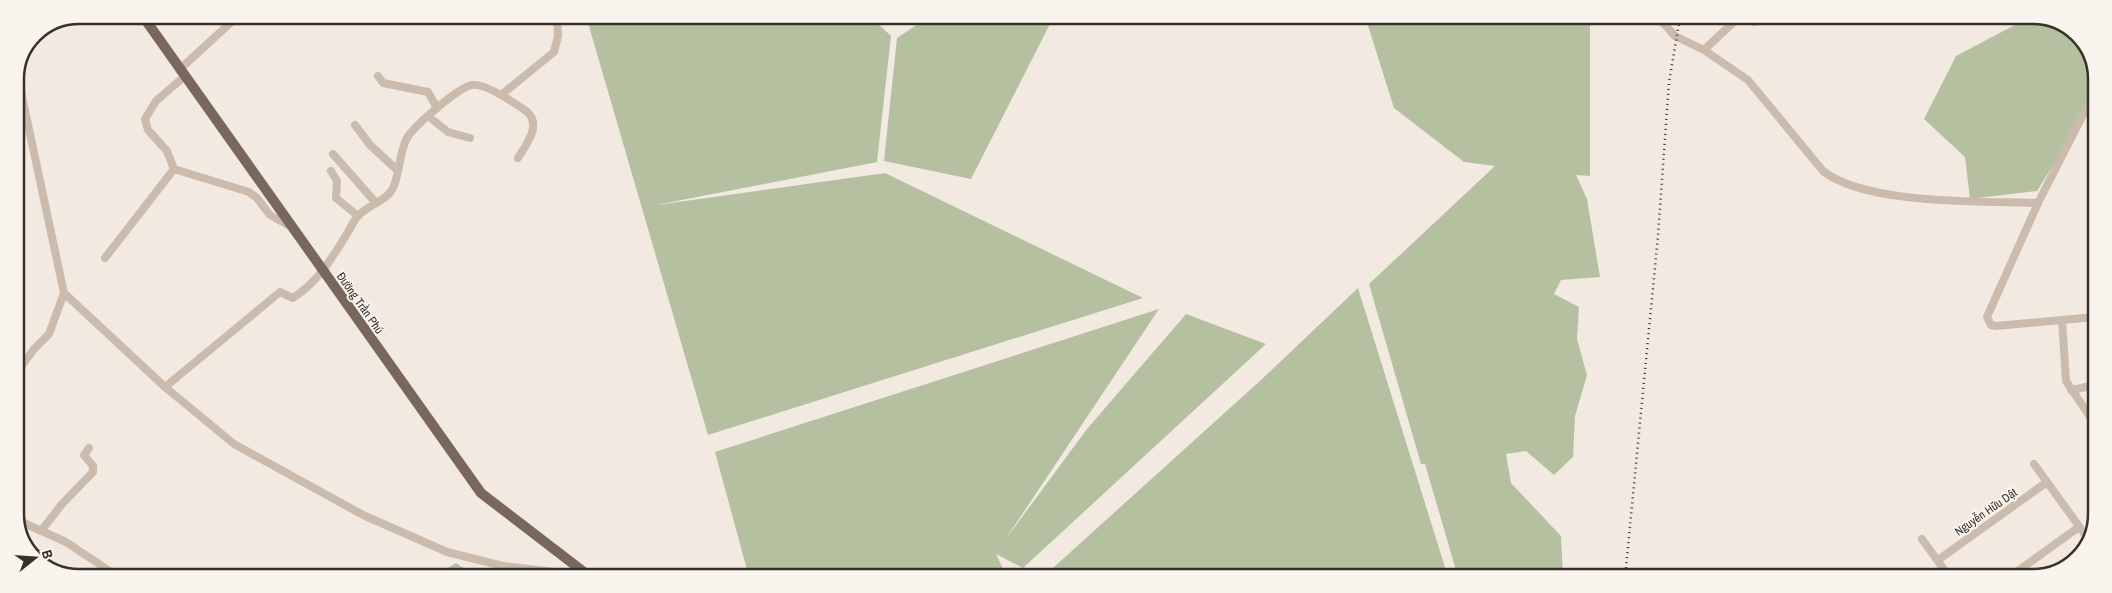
<svg xmlns="http://www.w3.org/2000/svg" width="2112" height="593" viewBox="0 0 2112 593" font-family="'Archivo Narrow',sans-serif">
<style>
.green{fill:#b5c0a1}
.lines{fill:none;stroke-linecap:round;stroke-linejoin:round}
.minor{stroke:#cabbad;stroke-width:8}
.major{stroke:#79675d;stroke-width:10}
.rail{stroke:#38302b;stroke-width:2.5;stroke-dasharray:1 4;stroke-linecap:butt}
.labels{text-anchor:middle;stroke-width:4;stroke-linejoin:round;paint-order:stroke}
.street-label{font-size:12px;fill:#38302b;stroke:#f9f4ed}
.rim{fill:none;stroke:#38302b;stroke-width:2.5}
</style>
<rect width="100%" height="100%" fill="#f2eae1"/>
<g class="green">
<path d="M586,16h284l21,20 -14,126 -221,43 229,-32 258,125 -435,137z"/>
<path d="M930,16h124l-83,163 -87,-18 13,-123z"/>
<path d="M1365,16l225,1v159l-14,-1 11,24 13,78 -39,3 -7,14 25,13 -2,32 10,36 -12,41 -2,41 -19,18 -28,-24 -20,3 5,29 50,53 2,41h-105l-33,-113h-4l-52,-180 126,-118 -31,-4 -70,-54z"/>
<path d="M2030,17h20l31,20 16,37v29l-6,2 -54,86 -67,8 -5,-42 -41,-38 32,-63z"/>
<path d="M1358,288l90,289h-405l219,-198z"/>
<path d="M1159,309l-154,231 82,-111 99,-115 80,30 -243,224 -27,-14 11,23h-258l-34,-125z"/>
<path d="M456,563l19,13h-25l-7,-5z"/>
</g>
<g class="lines">
<g class="minor">
<path d="M1658,17l17,19 29,14 44,30 75,91c43,34 159,30 215,32"/>
<path d="M1745,17l9,5 17,-5"/>
<path d="M1704,50l35,-33"/>
<path d="M179,70l60,-55"/>
<path d="M17,73l47,220 101,94 69,57 129,71 84,37 56,14 86,10"/>
<path d="M378,76l5,7 45,9 9,16"/>
<path d="M501,95l53,-43 4,-16 -1,-20"/>
<path d="M428,116l20,16 22,6"/>
<path d="M355,125l15,20 27,25"/>
<path d="M333,154l43,49"/>
<path d="M174,169l75,23 8,6 13,17 20,11"/>
<path d="M174,169l-7,-18 -19,-21 -3,-11 11,-18 29,-25"/>
<path d="M331,171l6,10 -1,17 22,18"/>
<path d="M105,258l69,-89"/>
<path d="M2096,317l-100,9 -5,-1 -4,-8 51,-114 48,-94 11,-17"/>
<path d="M2062,320l4,61 29,43"/>
<path d="M15,375l19,-26 15,-15 15,-41"/>
<path d="M165,387l115,-95 13,6c26,-17 39,-40 55,-66 3,-5 6,-12 10,-16 9,-11 29,-15 35,-28 7,-15 6,-33 13,-48 6,-13 53,-53 66,-55 14,-2 44,19 54,26 17,13 0,34 -8,47"/>
<path d="M2071,390l25,-5"/>
<path d="M2034,464l55,76"/>
<path d="M15,519l51,23 51,34"/>
<path d="M41,531l21,-27 31,-32v-6l-9,-11 5,-7"/>
<path d="M1922,539l28,39"/>
<path d="M1938,560l109,-78"/>
<path d="M695,575l19,2"/>
<path d="M2008,578l71,-51"/>
</g>
<path class="major" d="M142,15l339,478 108,83"/>
<path class="rail" d="M1625,578l33,-342 11,-154 11,-65"/>
</g>
<g class="labels">
<g class="street-label">
<text transform="translate(360 303) rotate(55)" y="4">Đường Trần Phú</text>
<text transform="translate(1986 512) rotate(-35)" y="4">Nguyễn Hữu Dật</text>
</g>
</g>
<path d="M0 0H2112V593H0ZM79 24H2033A55 55 0 0 1 2088 79V514A55 55 0 0 1 2033 569H79A55 55 0 0 1 24 514V79A55 55 0 0 1 79 24Z" fill="#f9f4ed" fill-rule="evenodd"/>
<path class="rim" d="M79 24H2033A55 55 0 0 1 2088 79V514A55 55 0 0 1 2033 569H79A55 55 0 0 1 24 514V79A55 55 0 0 1 79 24Z"/>
<g transform="translate(35 558) rotate(73)" stroke="#f9f4ed" stroke-width="4" paint-order="stroke">
<path d="M0-4L9 19L0 12L-9 19Z" fill="#38302b"/>
<text y="-8" font-size="14" font-weight="bold" text-anchor="middle" fill="#38302b">B</text>
</g>
</svg>
